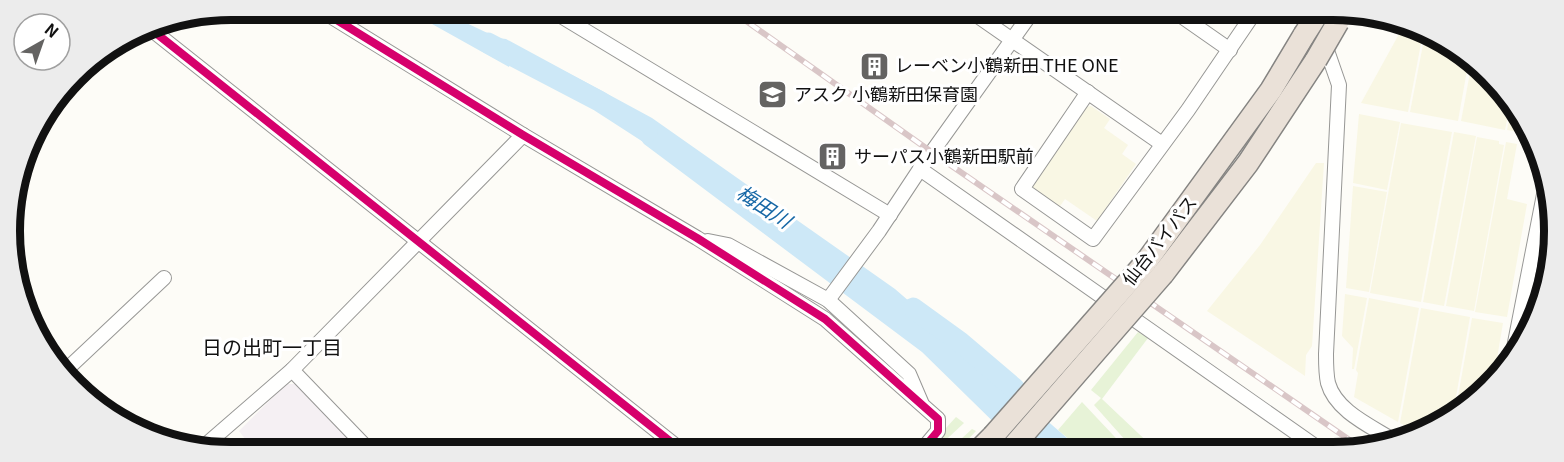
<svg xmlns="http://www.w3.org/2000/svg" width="1564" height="462" viewBox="0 0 1564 462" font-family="Georgia,'Noto Sans JP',serif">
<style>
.industrial{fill:#f5f0f3}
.farmland{fill:#f9f7e4}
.green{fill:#e7f3d7}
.water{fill:#cde8f7}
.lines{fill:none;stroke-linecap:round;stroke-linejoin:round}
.river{stroke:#cde8f7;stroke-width:21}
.minor-casing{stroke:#979795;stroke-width:16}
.highway-casing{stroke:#858482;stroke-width:24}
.minor{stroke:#fffffe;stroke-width:14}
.highway{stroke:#eae1d8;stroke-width:21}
.rail-casing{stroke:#d9c6c7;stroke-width:6}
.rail{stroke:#fff;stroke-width:4;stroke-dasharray:11;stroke-linecap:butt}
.highway-bridge-casing{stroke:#858482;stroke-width:24;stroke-linecap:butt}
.highway-bridge{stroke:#eae1d8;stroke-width:21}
.cycleway-casing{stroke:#fff;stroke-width:11}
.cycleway{stroke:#d6006c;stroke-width:8}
.labels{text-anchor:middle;stroke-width:6;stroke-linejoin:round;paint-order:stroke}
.poi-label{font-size:18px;fill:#111;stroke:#fff;text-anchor:start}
.street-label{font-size:18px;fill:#111;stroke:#fff}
.water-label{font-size:20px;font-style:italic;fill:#1768a6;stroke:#fff}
.neighbourhood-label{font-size:20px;fill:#111;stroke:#fff}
.rim{fill:none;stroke:#111;stroke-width:8}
</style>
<rect width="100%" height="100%" fill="#fdfcf7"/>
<path class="industrial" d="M286,384h9l63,65h-105l-14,-18z"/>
<g class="farmland">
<path d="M1404,25l19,8 -15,79 -47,-9z"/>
<path d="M1425,34l32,13 12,12 -11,62 -48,-9z"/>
<path d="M1472,62l39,39 -6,29 -44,-9z"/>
<path d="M1512,102l6,6 10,26 -21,-4z"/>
<path d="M1091,106l19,13 -6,9 24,17 -6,9 14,10 -39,57 -32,-22 -7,10 -25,-18v-9l52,-75z"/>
<path d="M1359,114l41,8 -13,68 -34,-7z"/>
<path d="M1401,123l51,9 -31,170 -51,-9z"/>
<path d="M1454,132l22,4 -32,170 -21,-4z"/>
<path d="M1477,137l22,4v3l5,1 -30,166 -28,-5z"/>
<path d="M1506,142l11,2 -10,55 20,5 -20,113 -32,-5z"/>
<path d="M1316,163h8l-12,183 -6,9 -1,21 -98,-65 53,-66z"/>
<path d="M1353,186l34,6 -18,100 -23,-4z"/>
<path d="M1345,294l22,4 -13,71h-2l1,-21 -11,-12z"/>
<path d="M1369,298l50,10 -21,114 -44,-25 4,-24 -2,-3z"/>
<path d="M1421,308l49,9 -17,97 -27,17 -8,-5 -10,-2 -2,2 -6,-3z"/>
<path d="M1472,318l31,5 -10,59 -13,16 -25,15z"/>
</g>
<g class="green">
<path d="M1138,332l10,6 -46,61 55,52h-22l-41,-46 7,-7 -10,-8z"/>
<path d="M1082,402l46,49h-45l-25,-21z"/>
<path d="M956,417l8,6 -29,27h-9z"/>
<path d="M972,429l4,2 -18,19h-9z"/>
</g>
<path class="water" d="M407,10h32l59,28 8,1 146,79 243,171 187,162 -60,-1 -100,-98 -278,-208 -29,-38 -101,-57 -5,18z"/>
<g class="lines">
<g class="river">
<path d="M488,43l111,58 48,31"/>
<path d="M913,308l47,34 54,46 21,27"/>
</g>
<defs>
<g id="minor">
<path d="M319,9l204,126 174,103 128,81 113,100v12l-16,19"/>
<path d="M551,10l339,205"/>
<path d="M972,12l190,132"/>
<path d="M1177,13l53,37"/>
<path d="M1314,13l25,72 -13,269c0,10 0,20 2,29 8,29 45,44 68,59"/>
<path d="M147,26l534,424"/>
<path d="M1088,92l-66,97 71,50 95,-129 66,-97"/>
<path d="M920,169l402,282"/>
<path d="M708,241l20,4 100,55 81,74 12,28"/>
<path d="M828,300l51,-69 41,-62 112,-157"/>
<path d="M1512,358l35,-179"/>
<path d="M292,370l76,79"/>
<path d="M64,372l100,-94"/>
<path d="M201,449l91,-79 231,-235"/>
</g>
<g id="highway">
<path d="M1146,262l125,-172 33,-55"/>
<path d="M1163,274l85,-111 68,-103"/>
<path d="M979,450l14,-14"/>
</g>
</defs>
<use href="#minor" class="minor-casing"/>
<use href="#highway" class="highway-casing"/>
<use href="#minor" class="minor"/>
<use href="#highway" class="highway"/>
<defs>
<path id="rail" d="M732,11l201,142 431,297"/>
</defs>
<use href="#rail" class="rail-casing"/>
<use href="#rail" class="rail"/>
<defs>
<g id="highway-bridge">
<path d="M1304,35l14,-22"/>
<path d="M1316,60l22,-38"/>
<path d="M993,436l153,-174"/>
<path d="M1010,450l153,-176"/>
</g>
</defs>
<use href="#highway-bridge" class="highway-bridge-casing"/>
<use href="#highway-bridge" class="highway-bridge"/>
<defs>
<g id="cycleway">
<path d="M319,9l204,126 174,103 128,81 113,100v12l-16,19"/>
<path d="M147,26l534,424"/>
</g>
</defs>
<use href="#cycleway" class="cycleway-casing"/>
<use href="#cycleway" class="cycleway"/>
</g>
<defs>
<symbol id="building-square" viewBox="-11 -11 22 22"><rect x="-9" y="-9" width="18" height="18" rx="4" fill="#646362" stroke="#fff"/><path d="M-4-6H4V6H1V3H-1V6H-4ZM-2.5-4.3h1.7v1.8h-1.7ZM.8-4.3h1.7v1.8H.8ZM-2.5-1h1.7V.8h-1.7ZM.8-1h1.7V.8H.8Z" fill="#fff"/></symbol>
<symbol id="school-square" viewBox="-11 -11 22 22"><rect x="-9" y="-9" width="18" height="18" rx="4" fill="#646362" stroke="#fff"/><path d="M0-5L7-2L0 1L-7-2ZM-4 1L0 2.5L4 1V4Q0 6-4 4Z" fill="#fff"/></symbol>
</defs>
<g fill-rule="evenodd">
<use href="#building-square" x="858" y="50" width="33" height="33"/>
<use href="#school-square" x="756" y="78" width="33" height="33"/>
<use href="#building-square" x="816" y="140" width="33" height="33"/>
</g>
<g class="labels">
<g class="poi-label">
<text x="895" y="72">レーベン小鶴新田 THE ONE</text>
<text x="794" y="101">アスク 小鶴新田保育園</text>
<text x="854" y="163">サーパス小鶴新田駅前</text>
</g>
<g class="street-label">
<text transform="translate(1160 241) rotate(-52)" y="6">仙台バイパス</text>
</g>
<g class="water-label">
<text transform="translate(764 207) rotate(33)" y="7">梅田川</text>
</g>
<g class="neighbourhood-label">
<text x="272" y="355">日の出町一丁目</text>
</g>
</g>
<path d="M0 0H1564V462H0ZM231 20H1333A211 211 0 0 1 1544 231V231A211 211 0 0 1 1333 442H231A211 211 0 0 1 20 231V231A211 211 0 0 1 231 20Z" fill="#ececec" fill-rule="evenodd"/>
<path class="rim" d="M231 20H1333A211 211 0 0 1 1544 231V231A211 211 0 0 1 1333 442H231A211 211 0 0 1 20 231V231A211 211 0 0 1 231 20Z"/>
<g transform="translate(42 42) rotate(40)"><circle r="28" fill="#ffffff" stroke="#a0a0a0" stroke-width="1.5"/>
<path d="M0-4.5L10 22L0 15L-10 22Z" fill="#646362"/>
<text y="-9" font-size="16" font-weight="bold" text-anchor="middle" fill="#111111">N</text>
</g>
</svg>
